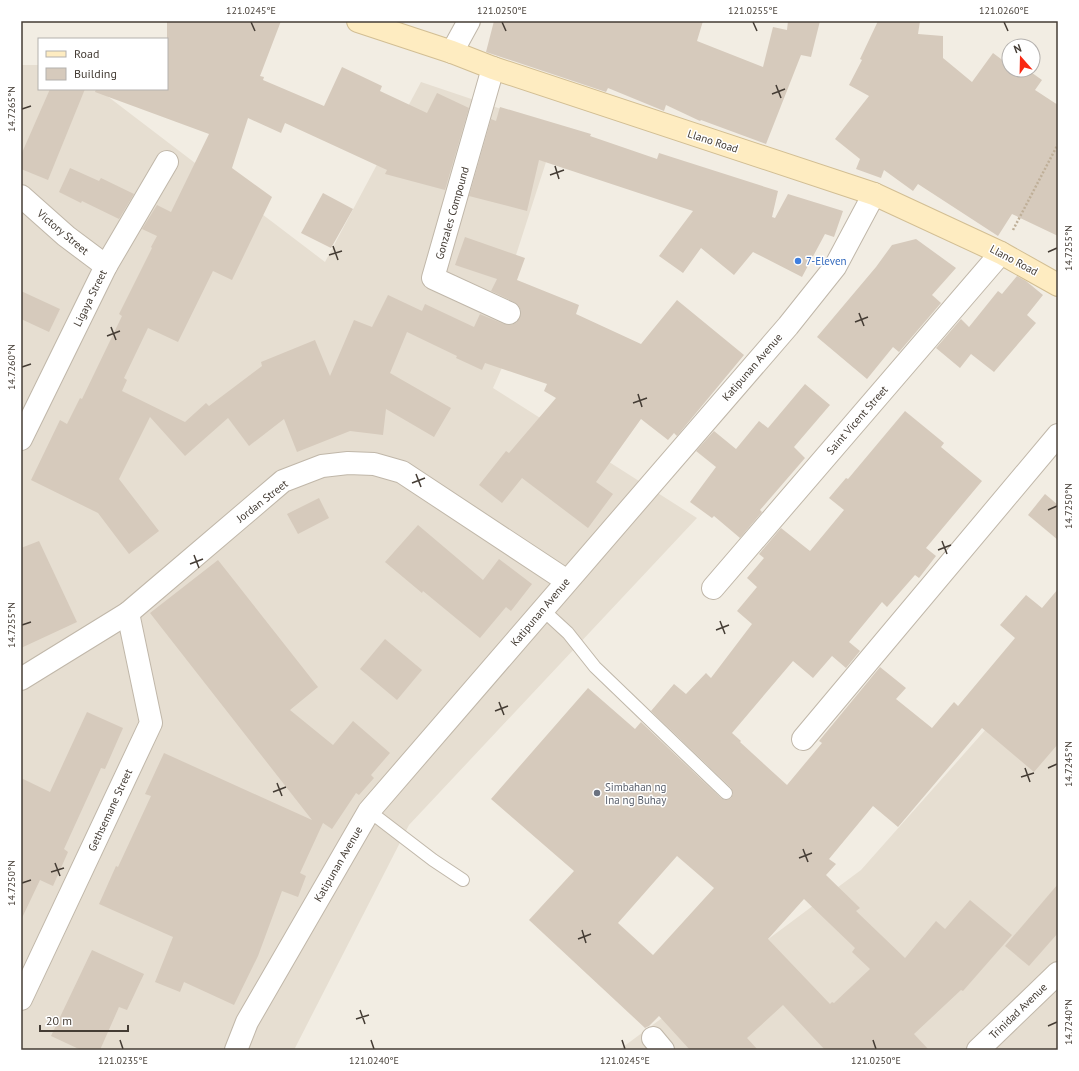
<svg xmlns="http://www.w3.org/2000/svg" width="1079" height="1071" viewBox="0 0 1079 1071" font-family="'PT Sans',sans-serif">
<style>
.residential{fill:#e6ded1}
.building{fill:#d6cabc;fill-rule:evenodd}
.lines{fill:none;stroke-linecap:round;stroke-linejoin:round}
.lane-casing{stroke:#c0b7a9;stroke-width:14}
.street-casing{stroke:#c0b7a9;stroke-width:24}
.secondary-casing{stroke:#d2be93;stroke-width:24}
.path{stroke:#bfaf98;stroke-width:2.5;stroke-dasharray:2 2;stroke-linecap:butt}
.lane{stroke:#fff;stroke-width:12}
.street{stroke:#fff;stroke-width:22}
.secondary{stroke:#feecc1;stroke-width:22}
.ticks{fill:none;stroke:#443c34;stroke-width:1.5}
.shop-dot{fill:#3f7fe0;stroke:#fff;stroke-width:1.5}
.worship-dot{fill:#6b7280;stroke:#fff;stroke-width:1.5}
.labels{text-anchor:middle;stroke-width:3;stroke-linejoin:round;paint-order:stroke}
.street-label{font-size:11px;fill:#443c34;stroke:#fff}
.shop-label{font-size:11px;fill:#366cbe;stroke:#fff;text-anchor:start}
.worship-label{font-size:11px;fill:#5b616d;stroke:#fff;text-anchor:start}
.neatline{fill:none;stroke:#443c34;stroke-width:1.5}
.ticks-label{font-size:10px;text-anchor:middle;fill:#443c34}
</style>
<rect width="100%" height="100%" fill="#f2ede3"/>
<g class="residential">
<path d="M21,65h18v24h59l227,173 96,-180 136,46 -51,158 28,9 -41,93 204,130 -288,307 -115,225h-273z"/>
<path d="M1058,648v402h-439l242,-180z"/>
</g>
<g class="building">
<path d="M167,21h114l-21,55 4,1 -1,3 61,26 18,-39 40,19 -2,5 47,22 10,-20 32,15 -24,82 -60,-16 2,-4 -102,-47 -4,10 -33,-15 -16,50 40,29 -40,83 -19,-9 -35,71 -30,-14 -24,50 3,2 -5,11 63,31 21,-19 3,3 53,-40 -1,-4 54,-22 15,36 24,-56 18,7 16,-32 34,16 3,-7 49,23 6,-13 24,10 7,1 5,-2 4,-5 1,-7 -2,-5 -5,-4 -23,-11 6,-12 -42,-14 10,-28 60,21 -8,22 62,25 -3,9 65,30 36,-44 67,55 -67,81 -3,-3 -6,7 -27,-21 -45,63 17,12 -25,34 -66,-50 -20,25 -23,-18 27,-34 3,2 47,-55 -12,-7 3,-7 -62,-21 -3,7 -26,-12 1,-2 -50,-24 -17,41 61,35 -17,29 -48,-28 -3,26 -33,-4 -53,21 -13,-33 -35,27 -21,-28 -43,38 -35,-39 -31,62 40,52 -30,23 -31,-41 -67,-33 29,-60 7,4 13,-26 2,1 40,-83 -3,-2 33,-66 -1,-1 6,-11 -15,-7 15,-24 14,7 38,-78 -114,-42 1,-3h71z"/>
<path d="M494,21h209l-6,20 66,26 10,-40 14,3 1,-9h32l-9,36 -10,-2 -35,89 -65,-24 -1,1 -34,-16 -2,6 -56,-23 -2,4 -120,-40z"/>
<path d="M878,21h42l-2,13 25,2v22l29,24 21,-29 16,12v5h19l14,10 -7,10 23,15v131l-46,-22 -14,22 -80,-52 -5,7 -29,-21 -3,8 -25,-9 4,-10 -25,-20 34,-43 -20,-11 13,-25 -2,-1z"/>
<path d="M50,89h35l-37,91 -27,-11v-14z"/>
<path d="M500,107l91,27 -1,2 67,23 2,-6 119,38 -6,26 3,1 13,-24 55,17 -9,26 -9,-3 -23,43 -49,-25 -19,23 -33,-27 -18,25 -24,-17 34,-45 -154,-51 -12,51 -58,-15 22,-77 5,2z"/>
<path d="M70,168l29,13 2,-3 33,16 -15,25 -37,-18 -1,2 -22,-11z"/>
<path d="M323,193l30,16 -22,39 -30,-15z"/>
<path d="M916,239l40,29 -24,27 9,8 -42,49 -6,-5 -26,32 -50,-42 59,-70 16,-22z"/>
<path d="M1017,276l9,5 17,14 -16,20 9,8 -42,49 -23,-18 -11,14 -24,-20 25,-29 8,8 29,-36 4,3z"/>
<path d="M21,291l39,18 -11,23 -28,-13z"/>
<path d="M805,384l25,21 -36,42 11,11 -45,52 2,2 -22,26 -26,-22 -2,2 -22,-16 26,-35 -20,-16 18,-20 22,18 23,-28 9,7z"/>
<path d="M905,411l39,32 -3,4 41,34 -56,67 10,8 -17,22 -4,-3 -28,32 -5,-5 -33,40 11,9 -14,17 -14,-12 -19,22 -20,-17 -61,72 9,8 -1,1 47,43 35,-42 -3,-2 61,-74 26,21 -10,11 36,29 22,-26 4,4 57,-68 -15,-13 26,-30 16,13 16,-19v155l-24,28 -52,-44 -84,99 -25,-21 -44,53 7,5 -10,11 34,33 -4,3 49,47 31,-37 9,8 25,-29 42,35 -49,56 -2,-1 -47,44 15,16h-104l-42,-45 -36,33 11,12h-68l-31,-34 -10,10 -4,2 -116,-108 45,-49 -83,-72 97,-111 47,41 6,-7 80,76 4,2 6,-2 2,-4 -2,-6 -80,-77 23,-27 12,10 20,-21 5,5 41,-54 -15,-13 20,-24 -10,-9 17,-20 -5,-4 22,-26 29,23 34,-41 -15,-12 17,-20 2,1zM677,856l37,32 -61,67 -35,-32zM804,899l51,49 -3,4 18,17 -36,34 -2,-1 -2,2 -62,-65z"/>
<path d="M1045,494l13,11v35l-30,-25z"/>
<path d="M319,498l10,20 -31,16 -11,-20z"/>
<path d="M418,525l65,55 16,-21 33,25 -21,27 -5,-4 -26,31 -57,-47 -1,2 -37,-31z"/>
<path d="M39,541l38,81 -56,26v-100z"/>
<path d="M218,560l100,127 -28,23 43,35 20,-24 37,32 -19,22 3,3 -15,17 -3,-2 -24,36 -9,-6 -23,50 6,3 -8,21 -16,-6 -24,65 -24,49 -50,-23 -4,10 -25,-10 18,-45 -74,-33 17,-38 2,1 33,-71 -6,-2 19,-41 148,67 -162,-207z"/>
<path d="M385,639l37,31 -25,30 -37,-31z"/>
<path d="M87,712l36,16 -18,41 -4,-1 -37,81 4,3 -15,34 -13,-6 -19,40v-142l29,14z"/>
<path d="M1058,884v49l-29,33 -24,-20z"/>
<path d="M92,950l52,24 -17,36 -8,-3 -19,43h-19l-30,-14z"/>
</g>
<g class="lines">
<defs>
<g id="lane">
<path d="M543,610l25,23 27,34 131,126"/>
<path d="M369,811l64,49 30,20"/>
</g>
<g id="street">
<path d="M452,52l17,-31"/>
<path d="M493,68l-60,210 76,35"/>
<path d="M21,196l45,40 40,30"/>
<path d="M21,439l85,-173 61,-104"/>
<path d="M713,588l288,-335"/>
<path d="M21,679l107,-66 155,-132 39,-15 26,-3 26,1 28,8 165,109"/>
<path d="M803,739l255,-304"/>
<path d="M21,999l130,-276 -23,-110"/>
<path d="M653,1038l10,12"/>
<path d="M236,1050l11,-28 122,-211 419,-485 47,-59 39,-73"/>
<path d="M978,1050l80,-77"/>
</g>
<path id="secondary" d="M358,21l94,31 41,16 381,126 127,59 57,32"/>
</defs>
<use href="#lane" class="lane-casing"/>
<use href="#street" class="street-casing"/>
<use href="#secondary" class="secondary-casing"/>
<path class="path" d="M1013,230l45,-86"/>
<use href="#lane" class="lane"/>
<use href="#street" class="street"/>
<use href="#secondary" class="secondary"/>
</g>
<path class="ticks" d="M251,22l4,9M502,22l4,9M753,22l4,9M1004,22l4,9M776,85l5,13M772,94l13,-5M22,109l9,-3M555,166l4,13M550,175l14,-5M333,246l5,14M1048,252l9,-4M329,255l13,-4M859,313l5,13M855,322l13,-5M111,327l5,13M107,336l13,-5M22,367l9,-3M638,394l4,13M633,403l14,-5M416,474l5,13M412,483l13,-5M1048,510l9,-4M942,541l5,13M938,550l13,-5M194,555l5,13M190,564l13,-5M720,621l5,13M22,625l9,-3M716,630l13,-5M499,702l5,13M495,711l13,-5M1025,768l5,14M1048,768l9,-4M1021,777l13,-4M277,783l5,13M273,792l13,-5M803,849l5,13M799,858l13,-5M55,863l5,13M51,872l13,-4M22,883l9,-3M582,930l4,13M578,939l13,-5M360,1010l5,14M356,1019l13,-4M1048,1026l9,-4M120,1040l3,9M371,1040l3,9M622,1040l3,9M873,1040l3,9"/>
<circle class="shop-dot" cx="798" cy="261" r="4"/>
<circle class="worship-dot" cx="597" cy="793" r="4"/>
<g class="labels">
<g class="street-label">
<text transform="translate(713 141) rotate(18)" y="4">Llano Road</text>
<text transform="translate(452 213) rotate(-74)" y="4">Gonzales Compound</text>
<text transform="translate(63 232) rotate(40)" y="4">Victory Street</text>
<text transform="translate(1014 260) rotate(28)" y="4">Llano Road</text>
<text transform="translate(90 298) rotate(-64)" y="4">Ligaya Street</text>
<text transform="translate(752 367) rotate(-49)" y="4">Katipunan Avenue</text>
<text transform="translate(857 420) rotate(-49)" y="4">Saint Vicent Street</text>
<text transform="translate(262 501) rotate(-38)" y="4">Jordan Street</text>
<text transform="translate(540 612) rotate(-50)" y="4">Katipunan Avenue</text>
<text transform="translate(110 810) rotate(-65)" y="4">Gethsemane Street</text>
<text transform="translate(338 864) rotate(-60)" y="4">Katipunan Avenue</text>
<text transform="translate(1018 1011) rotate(-44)" y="4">Trinidad Avenue</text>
</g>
<g class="shop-label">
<text x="806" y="265">7-Eleven</text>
</g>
<g class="worship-label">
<text x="605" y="791">Simbahan ng<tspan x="605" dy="13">Ina ng Buhay</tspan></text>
</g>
</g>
<rect width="1079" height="1071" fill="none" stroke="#ffffff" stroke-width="44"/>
<rect x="38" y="38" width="130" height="52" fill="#ffffff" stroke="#b4b1ae"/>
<rect x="46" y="51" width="20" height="6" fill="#feecc1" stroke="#b4b1ae"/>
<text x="74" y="58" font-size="12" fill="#443c34">Road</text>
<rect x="46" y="68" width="20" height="12" fill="#d6cabc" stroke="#b4b1ae"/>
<text x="74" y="78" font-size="12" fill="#443c34">Building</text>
<g transform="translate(1021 58) rotate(340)"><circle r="19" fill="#ffffff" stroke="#b4b1ae"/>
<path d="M0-3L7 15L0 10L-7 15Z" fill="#f92913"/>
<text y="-6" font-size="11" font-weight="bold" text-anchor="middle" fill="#443c34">N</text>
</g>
<path d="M40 1025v6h88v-6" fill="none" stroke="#443c34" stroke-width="2"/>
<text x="46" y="1025" font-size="12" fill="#443c34" stroke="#ffffff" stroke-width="3" paint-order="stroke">20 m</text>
<rect x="22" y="22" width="1035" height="1027" class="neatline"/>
<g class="ticks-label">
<text x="251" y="14">121.0245°E</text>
<text x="502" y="14">121.0250°E</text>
<text x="753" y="14">121.0255°E</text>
<text x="1004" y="14">121.0260°E</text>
<text transform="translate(11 109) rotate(-90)" y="4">14.7265°N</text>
<text transform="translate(1068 248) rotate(-90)" y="4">14.7255°N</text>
<text transform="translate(11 367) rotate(-90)" y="4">14.7260°N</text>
<text transform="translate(1068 506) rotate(-90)" y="4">14.7250°N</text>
<text transform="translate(11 625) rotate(-90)" y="4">14.7255°N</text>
<text transform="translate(1068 764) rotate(-90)" y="4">14.7245°N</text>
<text transform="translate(11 883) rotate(-90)" y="4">14.7250°N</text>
<text transform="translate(1068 1022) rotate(-90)" y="4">14.7240°N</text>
<text x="123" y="1064">121.0235°E</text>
<text x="374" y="1064">121.0240°E</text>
<text x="625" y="1064">121.0245°E</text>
<text x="876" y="1064">121.0250°E</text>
</g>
</svg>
